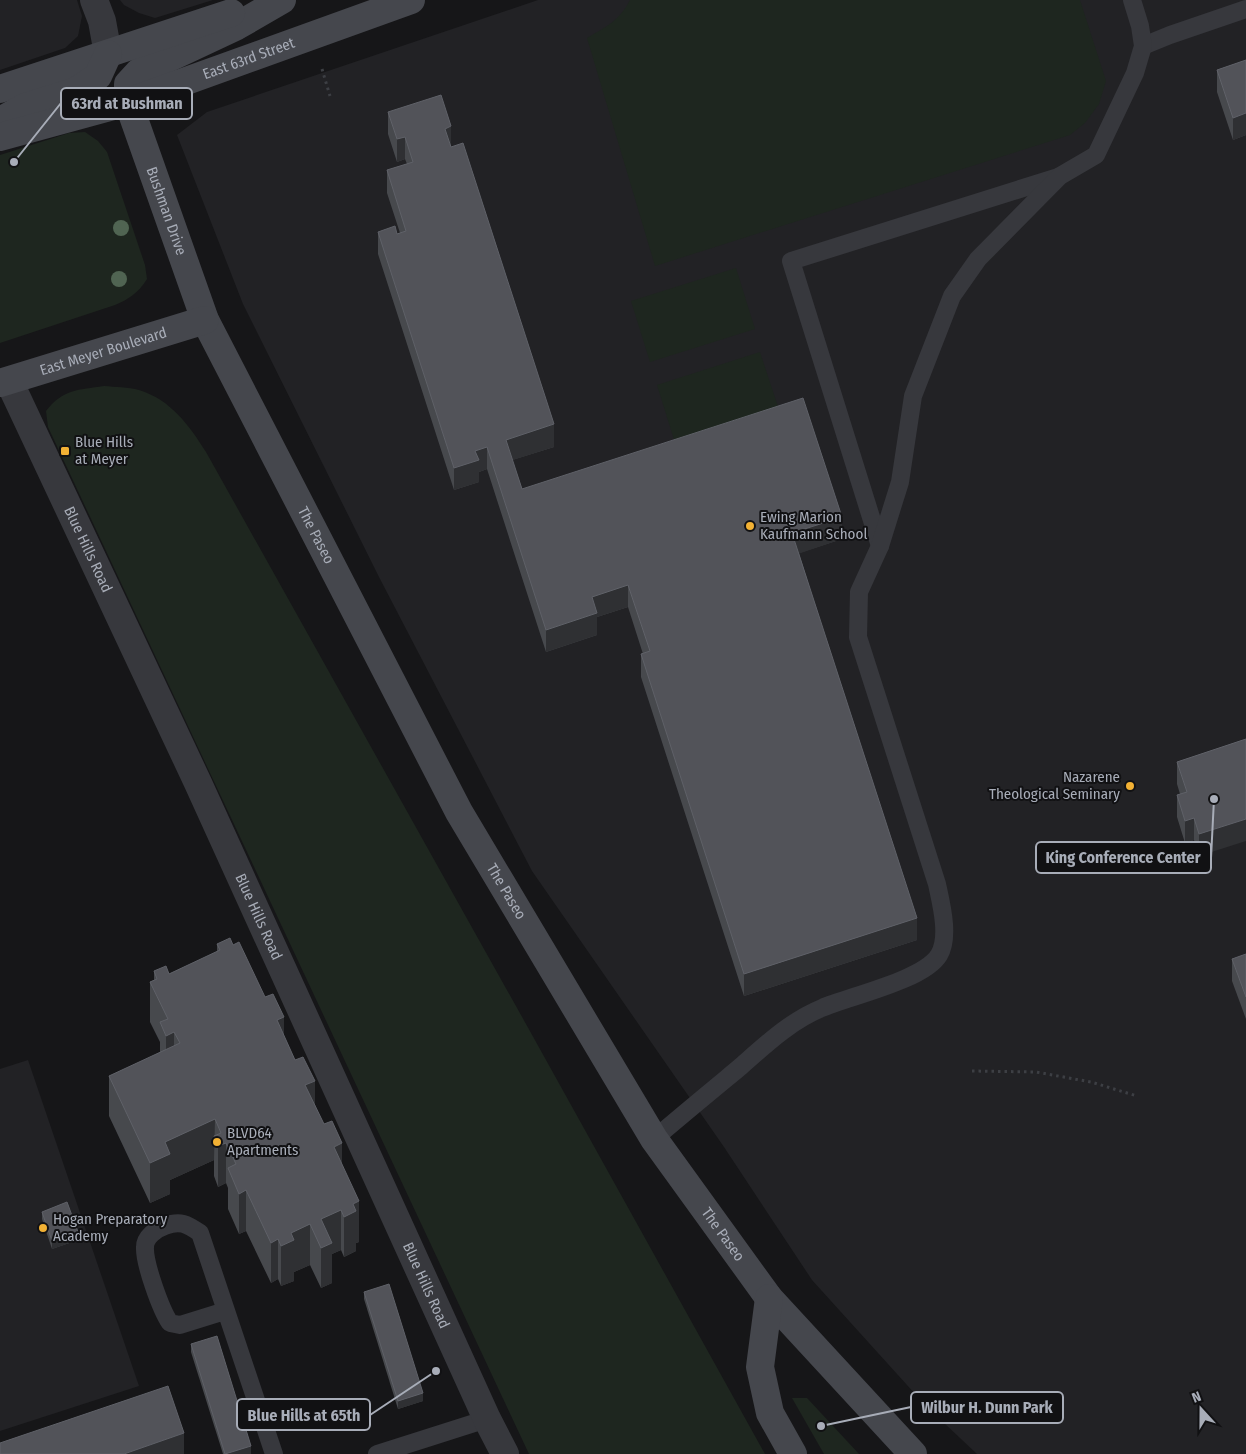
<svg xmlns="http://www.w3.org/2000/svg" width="1246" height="1454" viewBox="0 0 1246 1454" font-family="'Fira Sans Condensed',sans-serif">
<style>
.built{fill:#222225}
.green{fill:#1e261f}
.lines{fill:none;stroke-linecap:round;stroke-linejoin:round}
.path{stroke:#3d3f44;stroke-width:3;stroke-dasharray:2.5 4;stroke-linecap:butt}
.lane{stroke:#37383d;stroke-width:18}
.street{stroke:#37383d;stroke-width:28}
.secondary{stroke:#45474d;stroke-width:28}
.tree{fill:#506452}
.wall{fill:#47494d}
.shaded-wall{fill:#2f3033}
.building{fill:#525359;stroke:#5f6168}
.poi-dot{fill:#f2b134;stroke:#111113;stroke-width:2}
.labels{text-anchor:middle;stroke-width:4;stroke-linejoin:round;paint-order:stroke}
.street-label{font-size:15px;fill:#a8adb8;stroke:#111113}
.poi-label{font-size:15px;fill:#a8adb8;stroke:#111113;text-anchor:start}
.leader{fill:none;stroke:#a8adb8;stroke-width:2}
.callout-dot{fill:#a8adb8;stroke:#111113;stroke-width:2}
.callout{fill:#111113;stroke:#a8adb8;stroke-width:2}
.callout-label{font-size:16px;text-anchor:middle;font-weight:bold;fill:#a8adb8}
</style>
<rect width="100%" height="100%" fill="#161618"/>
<g class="built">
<path d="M0,0h77l5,16 -4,20 -13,12 -65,22z"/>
<path d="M120,0h93l-58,18 -16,-5 -15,-8z"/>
<path d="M538,0h708v1454h-269l-51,-48 -114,-126 -88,-133 -192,-276 -153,-294 -136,-273 -66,-169 30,-23z"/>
<path d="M28,1060l111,326 -139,45v-362z"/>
</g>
<g class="green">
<path d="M630,0h450l26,81 -7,23 -14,19 -15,12 -415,131 -68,-228c19,-11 33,-18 43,-38z"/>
<path d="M85,132l13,9 9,11 38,113 2,14c-9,14 -18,20 -32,26l-115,38v-188l69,-22z"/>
<path d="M736,268l19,61 -105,33 -19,-61z"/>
<path d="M760,352l20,61 -104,33 -19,-61z"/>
<path d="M104,386c11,1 24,1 35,4 32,10 50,35 67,62l320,572 239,430h-236l-481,-1027 -2,-16c17,-22 32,-21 58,-25z"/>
<path d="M792,1398h15l52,56h-35z"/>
</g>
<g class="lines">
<g class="path">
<path d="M322,69l8,27"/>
<path d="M972,1071l64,1 55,10 46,14"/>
</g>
<g class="lane">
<path d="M1143,46l27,-11 76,-26"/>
<path d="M880,546l-89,-285 267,-84"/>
<path d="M654,1139c28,-24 56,-47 85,-71 25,-22 51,-47 83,-60 28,-12 102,-28 117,-53 11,-18 2,-52 -2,-71l-79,-247 1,-45 21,-46 20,-64 13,-86 39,-100 26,-37 82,-83 36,-21 39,-82 8,-27 -3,-20 -8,-26"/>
<path d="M225,1311l-45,14 -10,-2c-9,-13 -26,-60 -25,-76 0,-10 11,-18 20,-21 15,-6 22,-2 35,7l74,221"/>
<path d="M377,1454l110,-35"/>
</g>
<g class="street">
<path d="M94,0l8,21 6,33"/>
<path id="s1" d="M9,381l189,402 289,636 18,35"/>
</g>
<g class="secondary">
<path id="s2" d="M282,0l-45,26 -98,46 -11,12v18l77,218 254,492 195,327 115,159 144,156"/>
<path d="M0,89l231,-76"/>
<path d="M0,121l25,-14 51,-16 22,-15 10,-22"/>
<path id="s3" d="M0,137l128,-35 283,-102"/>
<path id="s4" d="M0,383l205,-63"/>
<path d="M769,1298l-9,69 10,46 23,41"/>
</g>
</g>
<g class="tree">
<circle cx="121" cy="228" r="8"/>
<circle cx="119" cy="279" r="8"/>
</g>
<g class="wall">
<path d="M1246,60v75l-13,5 -16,-48v-22z"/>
<path d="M388,112l63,35 103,300 -42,13 10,29 320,50 -43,14 118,387 -173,56 -103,-319v-23h2l-15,-47 -31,10v18l-51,17 -59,-183 -8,3v10l-25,8 -76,-236v-22l19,2 3,-1 -13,-40v-23l20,-6 -2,-5 -8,3 -9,-28z"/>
<path d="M1246,739l-47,117 -5,-16 -9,3 -8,-26v-22l3,-1 -3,-10v-22z"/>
<path d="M217,944l16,1 51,91 58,129 17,77 -3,1v8l-12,6 -3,-7 -9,4v29l-11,5 -11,-23 -16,7v9l-13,5 -3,-7 -7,4 -25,-52 -7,3 -11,-25v-21l-2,-5 -8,4 -4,-11v-16l-44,20v14l-20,9 -41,-87v-40l51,-23v-11l-10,-20v-40l4,-2v-9l15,3 48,-22z"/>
<path d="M1246,954v65l-14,-38v-22z"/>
<path d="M42,1212l36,28 -26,9 -10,-30z"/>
<path d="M364,1292l59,109 -25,8 -34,-110z"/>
<path d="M191,1344l60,110h-28l-32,-102z"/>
</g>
<g class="shaded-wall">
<path d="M1246,113v22l-13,5v-22z"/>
<path d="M451,126v22l-6,3v-22z"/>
<path d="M405,137v22l-8,3v-23z"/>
<path d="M554,424v23l-48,15v-22z"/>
<path d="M487,447v22l-8,3v10l-25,8v-22l21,-17z"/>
<path d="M842,517v22l-50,17v-23z"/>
<path d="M628,585v22l-31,10v18l-51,17v-22l46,-33z"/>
<path d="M1194,818v22l-9,3v-22z"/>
<path d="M1246,819v22l-47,15v-22z"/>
<path d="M917,918v22l-173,56v-22z"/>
<path d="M284,1017v40l-7,-37z"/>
<path d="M174,1032v40l-8,4v-40z"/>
<path d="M315,1081v40l-10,-36z"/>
<path d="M215,1119l-1,41 -44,20v14l-20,9v-40l15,-21z"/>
<path d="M226,1143v40l-8,4v-41z"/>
<path d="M342,1143v41l-8,-37z"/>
<path d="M246,1190v41l-7,3v-40z"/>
<path d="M359,1201v41l-3,1v8l-12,6v-40l9,-13z"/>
<path d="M341,1210v40l-9,4v29l-11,5v-69z"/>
<path d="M310,1224v41l-16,7v9l-13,5v-40l10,-13z"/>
<path d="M78,1232v8l-26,9v-8z"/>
<path d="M278,1239v40l-7,4v-40z"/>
<path d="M423,1393v8l-25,8v-8z"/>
<path d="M184,1433v21h-60z"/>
<path d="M251,1446v8h-26z"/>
</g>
<g class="building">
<path d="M1246,60v53l-13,5 -16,-48z"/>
<path d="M441,95l10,31 -6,3 6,18 12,-4 91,281 -48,16 16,49 281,-91 39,119 -50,16 125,385 -173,56 -103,-320 9,-3 -22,-66 -36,12 5,16 -51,17 -59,-183 -12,4 4,9 -25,8 -76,-236 17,-6 2,8 9,-3 -19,-61 26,-8 -8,-25 -8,2 -9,-27z"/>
<path d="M1246,739v80l-47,15 -5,-16 -9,3 -8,-26 10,-3 -10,-30z"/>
<path d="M230,938l3,7 6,-3 26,55 8,-3 11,23 -7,3 18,40 8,-3 12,24 -10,4 19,39 8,-3 10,22 -8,4 25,54 -6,3 3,7 -12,6 -3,-7 -20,9 11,24 -11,5 -11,-24 -19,9 3,7 -13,6 -3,-7 -7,4 -25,-53 -7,4 -11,-26 8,-4 -10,-21 -8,3 -4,-10 7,-3 -6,-14 -50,23 5,12 -20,9 -41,-87 71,-33 -6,-11 -8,4 -6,-14 8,-3 -18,-37 7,-3 -3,-8 12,-5 3,8 51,-24 -3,-6z"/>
<path d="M1246,954v43l-14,-38z"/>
<path d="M67,1202l11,30 -26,9 -10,-29z"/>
<path d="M389,1284l34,109 -25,8 -34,-109z"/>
<path d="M217,1336l34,110 -26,8 -34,-110z"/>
<path d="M168,1386l16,47 -60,21h-124v-11z"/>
</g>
<g class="poi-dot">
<rect x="60" y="446" width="10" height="10" rx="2.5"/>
<circle cx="750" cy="526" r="5"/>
<circle cx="1130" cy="786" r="5"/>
<circle cx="217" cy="1142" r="5"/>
<circle cx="43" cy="1228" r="5"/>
</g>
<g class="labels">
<g class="street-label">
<text dy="5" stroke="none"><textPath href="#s3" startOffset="261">East 63rd Street</textPath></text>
<text dy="5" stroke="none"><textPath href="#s2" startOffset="310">Bushman Drive</textPath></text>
<text dy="5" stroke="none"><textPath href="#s4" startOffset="108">East Meyer Boulevard</textPath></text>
<text dy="5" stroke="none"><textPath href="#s2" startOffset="668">The Paseo</textPath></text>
<text dy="5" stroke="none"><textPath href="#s1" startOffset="186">Blue Hills Road</textPath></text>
<text dy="5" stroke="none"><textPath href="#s2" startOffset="1072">The Paseo</textPath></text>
<text dy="5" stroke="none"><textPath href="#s1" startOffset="591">Blue Hills Road</textPath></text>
<text dy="5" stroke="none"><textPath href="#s2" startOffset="1478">The Paseo</textPath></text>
<text dy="5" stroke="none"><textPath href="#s1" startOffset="996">Blue Hills Road</textPath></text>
</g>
<g class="poi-label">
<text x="75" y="447">Blue Hills<tspan x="75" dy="17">at Meyer</tspan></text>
<text x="760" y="522">Ewing Marion<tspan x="760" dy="17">Kaufmann School</tspan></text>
<text x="1120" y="782" text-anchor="end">Nazarene<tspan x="1120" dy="17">Theological Seminary</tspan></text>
<text x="227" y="1138">BLVD64<tspan x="227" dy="17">Apartments</tspan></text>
<text x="53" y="1224">Hogan Preparatory<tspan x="53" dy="17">Academy</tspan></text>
</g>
</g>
<path class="leader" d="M14 162L61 103M1214 799L1211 858M821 1426L911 1407M436 1371L370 1415"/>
<g class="callout-dot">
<circle cx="14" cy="162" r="5"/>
<circle cx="1214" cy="799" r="5"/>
<circle cx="821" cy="1426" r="5"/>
<circle cx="436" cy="1371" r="5"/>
</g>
<g class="callout">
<rect x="61" y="88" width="131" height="31" rx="5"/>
<rect x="1036" y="842" width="175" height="31" rx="5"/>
<rect x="911" y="1392" width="152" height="31" rx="5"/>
<rect x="237" y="1399" width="133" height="31" rx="5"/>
</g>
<g class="callout-label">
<text x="127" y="109">63rd at Bushman</text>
<text x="1123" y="863">King Conference Center</text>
<text x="987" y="1413">Wilbur H. Dunn Park</text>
<text x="304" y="1421">Blue Hills at 65th</text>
</g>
<g transform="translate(1201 1409) rotate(339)" stroke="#111113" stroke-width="4" paint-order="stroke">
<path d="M0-4L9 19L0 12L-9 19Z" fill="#a8adb8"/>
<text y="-8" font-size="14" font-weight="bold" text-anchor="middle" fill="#a8adb8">N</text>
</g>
</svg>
